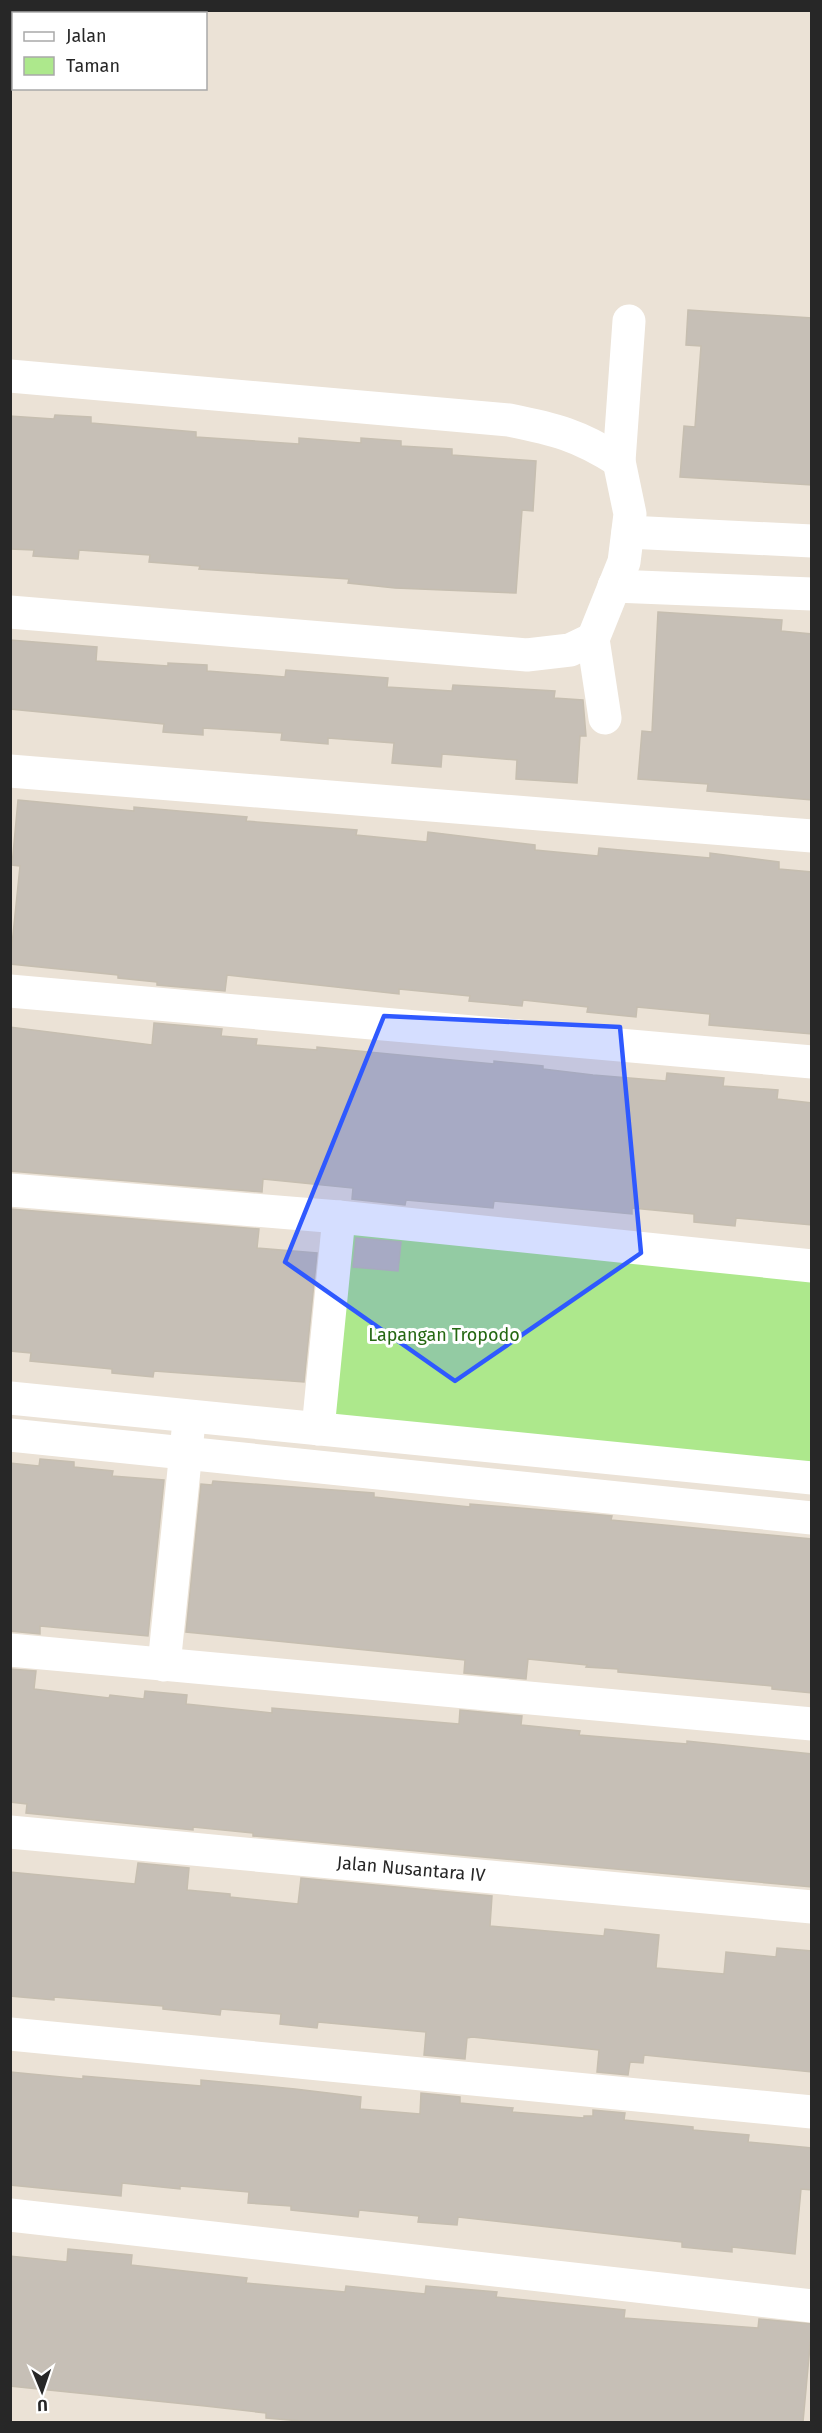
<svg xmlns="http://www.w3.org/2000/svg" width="822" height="2433" viewBox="0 0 822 2433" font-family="'Fira Sans',sans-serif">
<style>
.green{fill:#ade88c}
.building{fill:#c6bfb6;stroke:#c6beb0;stroke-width:1.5}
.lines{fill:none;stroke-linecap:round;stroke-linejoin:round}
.minor{stroke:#fff;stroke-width:33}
.marked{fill:#2f59ff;fill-opacity:0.2;stroke:#2f59ff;stroke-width:4.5;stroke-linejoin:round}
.labels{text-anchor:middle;stroke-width:6;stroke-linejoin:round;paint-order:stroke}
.park-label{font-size:18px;fill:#256812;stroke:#fff}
.street-label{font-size:18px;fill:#272727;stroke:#fff}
</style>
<rect width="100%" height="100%" fill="#ebe2d6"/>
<path class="green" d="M339,1217l472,49v212l-493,-49z"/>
<g class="building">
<path d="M688,310l124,8v167l-132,-8 4,-51 11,1 6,-81 -15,-1z"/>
<path d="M55,415l36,2v6l105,9v5l103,7v-6l62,5v-5l40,3v5l51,3v6l84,6 -3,50 -11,-1 -6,83 -121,-5 -47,-5 1,-4 -150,-10 1,-3 -51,-4 1,-7 -71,-5 -1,9 -45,-3 1,-6 -24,-1v-133l44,3z"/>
<path d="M658,612l124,8 -1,11 31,3v166l-105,-9 1,-7 -70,-5 4,-48 10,1z"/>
<path d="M10,640l87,7 -1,14 72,5v-3l39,2v6l78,6 1,-7 102,8 -1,9 65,4 1,-6 102,6 -1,7 29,2 3,36h-6l-3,47 -61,-4 1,-19 -75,-6 -1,13 -49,-4 2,-20 -66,-5v6l-47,-4 1,-7 -79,-5v7l-40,-3 1,-8 -154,-15z"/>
<path d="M18,800l116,11v-4l113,10 -1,4 111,9 -1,5 71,7 1,-10 107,13v5l63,6 1,-8 111,10v-5l69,9v7l33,3v162l-103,-9 1,-11 -73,-7 -1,10 -49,-5 1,-5 -65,-7 -1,6 -53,-5 1,-5 -71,-7v5l-172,-19 -2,16 -68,-6v-3l-39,-4v-3l-108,-11 10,-98 -8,-1z"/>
<path d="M154,1023l68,6 -1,7 36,3 -1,6 61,5v-3l177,17v-3l49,5v3l50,6 73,6 1,-8 57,5 -1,8 55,4 -1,9 35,4v122l-76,-7 -1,8 -41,-4v-8l-62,-6v6l-138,-13 -1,7 -87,-8 -1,5 -53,-6 1,-11 -90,-9 -1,13 -252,-21v-144l142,18z"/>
<path d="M10,1209l249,20 -2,19 60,5 -13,129 -150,-11 -1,6 -41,-4v-4l-82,-8 1,-8 -21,-2z"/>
<path d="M356,1238l45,4 -3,29 -45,-4z"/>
<path d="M40,1459l34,3v5l39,4 -1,5 52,4 -16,156 -108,-10v8l-30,-3v-168l29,3z"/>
<path d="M213,1481l161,12v4l96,10v-3l110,9 32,3 -1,4 201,19v154l-40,-4v-3l-154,-14v-3l-32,-2 1,-2 -59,-6 -2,20 -62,-6 1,-13 -279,-28 15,-148 11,1z"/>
<path d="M10,1669l26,2 -2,18 75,9 1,-3 34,4 1,-8 42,4 -1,9 86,9v-5l187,16 1,-14 62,6 -1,9 59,6 -1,4 108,9v-3l125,13v133l-559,-51v-3l-60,-6v3l-167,-17 1,-9 -17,-2z"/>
<path d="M138,1863l51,5 -2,22 43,4v3l68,7 3,-26 191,18 -2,30 114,10 1,-7 54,6 -3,33 68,6 2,-22 50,5 1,-9 35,3v121l-168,-17 -1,8 -13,-1 -2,13 -31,-3 2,-22 -127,-13 -5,1 -2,21 -41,-4 2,-23 -108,-10 -1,6 -37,-4 1,-10 -60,-5 -1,6 -57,-6v-3l-109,-9v3l-44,-4v-124l125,12z"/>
<path d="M10,2072l73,7v-3l118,10v-6l94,9 66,8 -1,12 60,5 1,-21 39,4v6l53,5 -1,4 72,6v-2h9v-6l32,3 -1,7 69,7v3l56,5 -1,7 64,6v42l-11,-1 -6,65 -63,-7v5l-50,-5v-5l-224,-25 -1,8 -39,-3 1,-6 -60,-6 -1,7 -67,-7v-4l-43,-3 1,-11 -69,-6v3l-58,-6 -1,13 -111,-11z"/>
<path d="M68,2249l64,6 -1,10 116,13 -1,5 99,9 1,-6 79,8 1,-8 71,6 -1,5 129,13 -1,8 134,10 1,-9 53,5 -9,98h-491l-46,-4v-5l-61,-7 -195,-20v-130l57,6z"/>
</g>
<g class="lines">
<g class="minor">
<path d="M10,376l499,44c45,9 70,15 110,41"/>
<path d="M628,532l184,9"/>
<path d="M614,586l198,8"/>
<path d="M10,612l517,43 43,-5 23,-11"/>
<path d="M605,718l-12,-79 31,-77 6,-48 -11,-53 10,-140"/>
<path d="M10,771l802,65"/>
<path d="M10,991l802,71"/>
<path d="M10,1190l329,27 473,49"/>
<path d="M10,1398l802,80"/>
<path d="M318,1429l21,-212"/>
<path d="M10,1435l802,83"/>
<path d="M10,1650l802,74"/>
<path d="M164,1665l24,-234"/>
<path d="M10,1832l802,75"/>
<path d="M10,2034l802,78"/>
<path d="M10,2215l802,91"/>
</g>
</g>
<path class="marked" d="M384,1016l236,11 21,226 -186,128 -170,-119z"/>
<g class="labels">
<g class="park-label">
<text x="444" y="1341">Lapangan Tropodo</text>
</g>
<g class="street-label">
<text transform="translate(411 1869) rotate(5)" y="6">Jalan Nusantara IV</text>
</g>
</g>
<rect width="822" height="2433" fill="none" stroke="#272727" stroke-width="24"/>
<rect x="12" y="12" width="195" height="78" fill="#ffffff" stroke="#a9a9a9" stroke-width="1.5"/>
<rect x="24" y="32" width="30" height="9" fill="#ffffff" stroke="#a9a9a9" stroke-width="1.5"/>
<text x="66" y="42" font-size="18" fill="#272727">Jalan</text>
<rect x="24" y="57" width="30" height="18" fill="#ade88c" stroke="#a9a9a9" stroke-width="1.5"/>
<text x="66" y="72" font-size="18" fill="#272727">Taman</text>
<g transform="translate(42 2391) rotate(178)" stroke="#ffffff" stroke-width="4.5" paint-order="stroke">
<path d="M0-4.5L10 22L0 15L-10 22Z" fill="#272727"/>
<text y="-9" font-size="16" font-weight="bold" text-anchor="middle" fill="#272727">U</text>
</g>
</svg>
